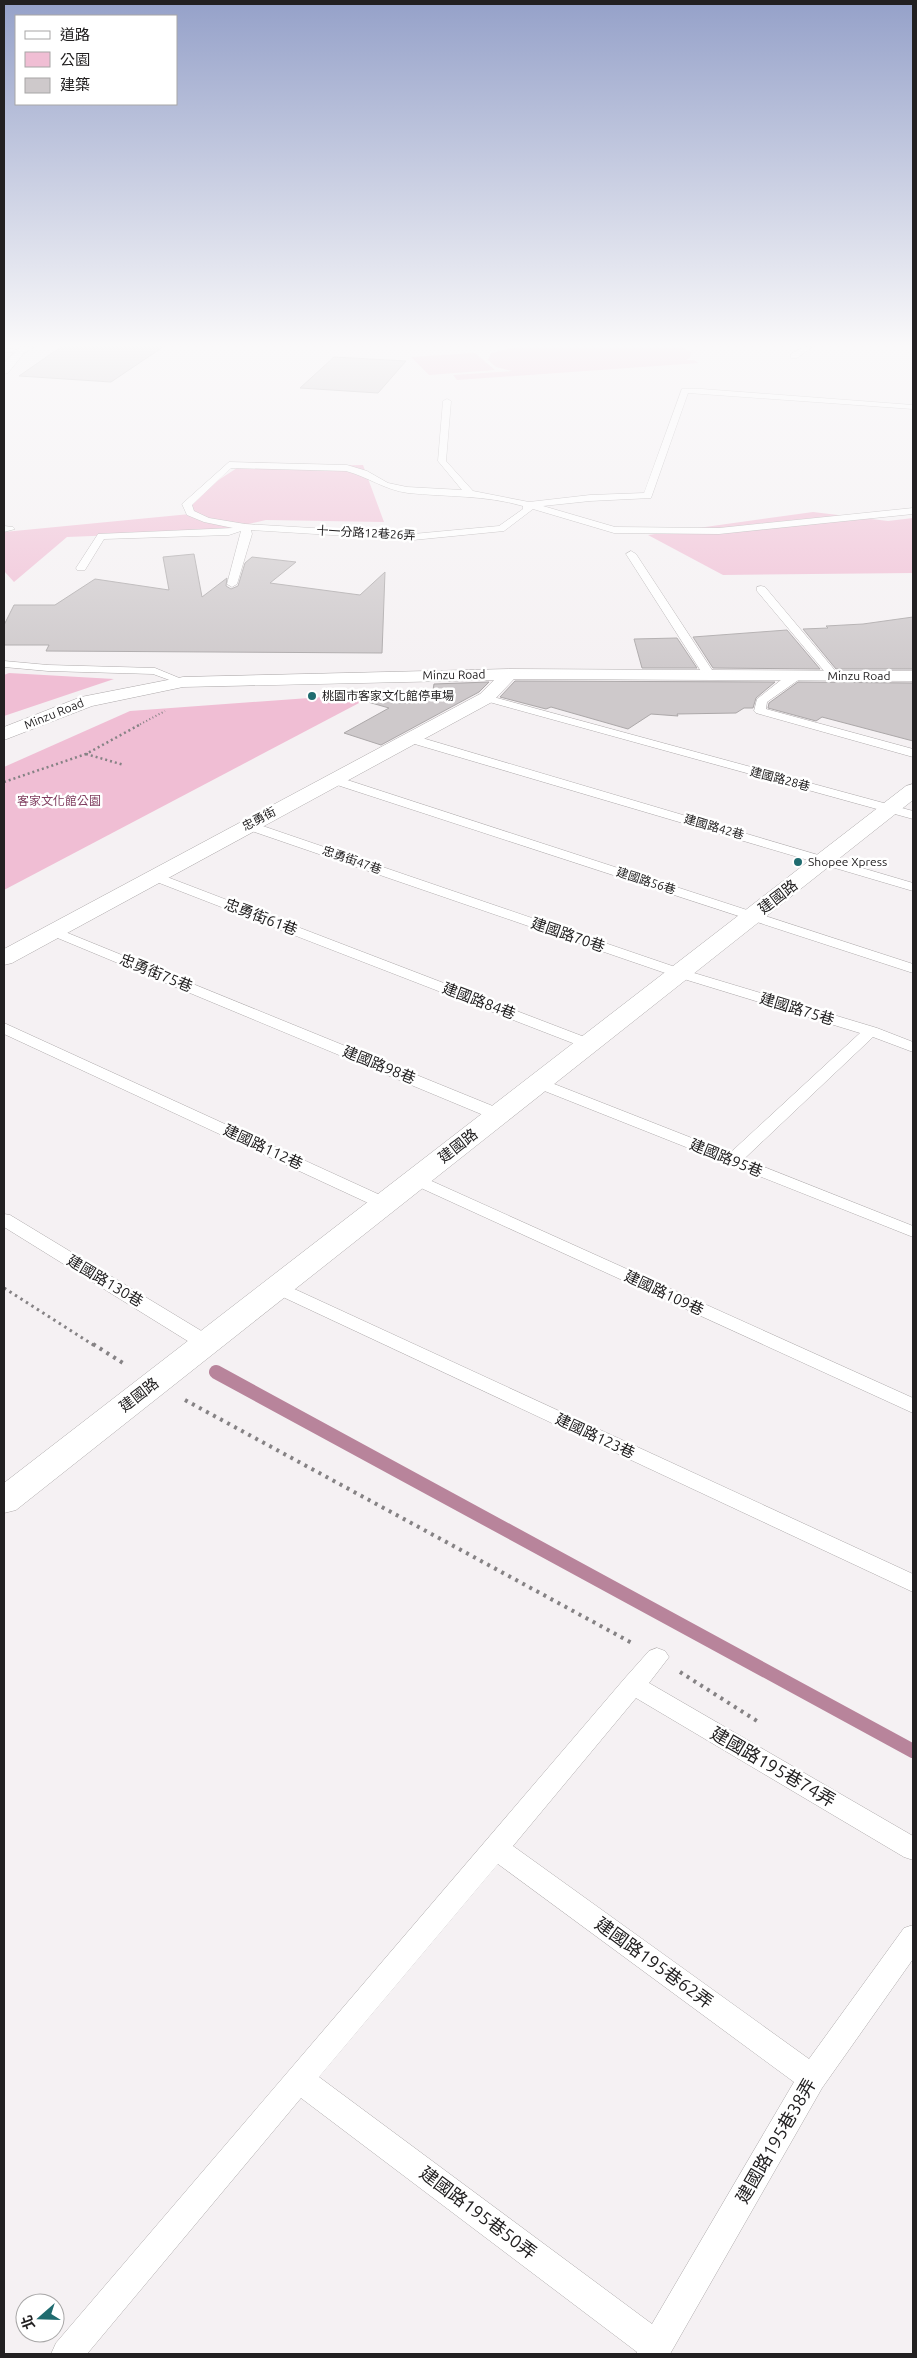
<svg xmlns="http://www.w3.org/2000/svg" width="917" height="2358" viewBox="0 0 917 2358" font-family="Ubuntu,'Noto Sans TC',sans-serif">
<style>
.green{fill:#f0bed4}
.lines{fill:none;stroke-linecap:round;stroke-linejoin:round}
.stream{stroke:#b8849b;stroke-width:14}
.building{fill:#cec9cb;stroke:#aca8a9}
.service-casing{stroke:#aeaaab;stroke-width:1}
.minor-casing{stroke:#aeaaab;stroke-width:1}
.path-far3{stroke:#858284;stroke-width:2;stroke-dasharray:1 2.5;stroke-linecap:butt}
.path-far2{stroke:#858284;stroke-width:2.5;stroke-dasharray:2 3;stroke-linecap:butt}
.path-far1{stroke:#858284;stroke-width:3;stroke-dasharray:2.5 4;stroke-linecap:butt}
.path{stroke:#858284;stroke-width:4;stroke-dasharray:3 5;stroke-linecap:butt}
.service{fill:#fff;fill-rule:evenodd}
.minor{fill:#fff;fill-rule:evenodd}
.poi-dot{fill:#1f6b6f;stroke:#fff;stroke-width:2}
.labels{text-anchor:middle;stroke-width:5;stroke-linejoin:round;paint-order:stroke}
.far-street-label{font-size:12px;fill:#222021;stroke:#fff}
.far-poi-label{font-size:12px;fill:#222021;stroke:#fff;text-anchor:start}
.far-park-label{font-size:12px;fill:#7f3c5e;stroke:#fff}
.street-label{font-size:15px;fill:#222021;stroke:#fff}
.near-street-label{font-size:18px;fill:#222021;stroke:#fff}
</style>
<rect width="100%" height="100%" fill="#f5f1f3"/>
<g class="green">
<path d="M516,347h166l9,5 -1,6 -4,2h8l5,3 -242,17 -4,-5 59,-4 -16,-4 -8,-7 3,-7z"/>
<path d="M475,353l20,17 -66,5 -18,-18z"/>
<path d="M363,465l21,57 -118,-2 -48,11 -151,6 -53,45 -10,-11v-39l186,-18 -4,-13 51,-33z"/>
<path d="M813,512l75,9 25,-3v55l-190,2 -75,-40z"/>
<path d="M9,673l105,6 -110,37v-41z"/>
<path d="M378,693l-374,197v-123l126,-56z"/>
</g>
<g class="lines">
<path class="stream" d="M216,1372l697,379"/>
</g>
<g class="building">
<path d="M61,347h102l-52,35 -92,-6z"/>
<path d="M334,357l72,4 -28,32 -78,-5z"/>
<path d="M194,554l8,43 25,-19 -1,8 5,3 7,-3 7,-23 7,-6 44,5 -26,21 90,12 25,-23 -3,81 -336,-2 3,-6h-45v-20l10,-20h41l40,-26 74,11 -6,-33z"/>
<path d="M913,617v52h-77l-33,-40 25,-1 -2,-2 37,-2z"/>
<path d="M787,630l33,39 -107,-1 -20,-31z"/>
<path d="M677,638l20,30h-55l-8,-29z"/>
<path d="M515,681l260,1 -19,16 -3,10h-9l-8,5 -59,1 1,2 -27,-2 -23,15 -77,-22 -5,2 -46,-12z"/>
<path d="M489,682l-10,10 -98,53 -37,-12 45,-25 -35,-10v-3l79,-5 1,-6z"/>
<path d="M798,682l115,1v58l-91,-24 -6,4 -48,-13 1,-5z"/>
</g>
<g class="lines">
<defs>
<g id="service">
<path d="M804,347h8l-15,11h-6v-4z"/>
<path d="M4,348l20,3 -4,2 -16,-1z"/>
<path d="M682,389h20l211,16v4l-225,-16 -37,105 -61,3 -47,5 72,21 104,1 194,-20v6l-194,20 -105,-1 -81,-24 -29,22 -91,9 -162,-10 1,4 -15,50 -5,3 -5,-3 14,-53 -12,4 -125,4 -19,31h-8l-1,-2 22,-34 135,-6 -29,-6 -17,-7 -5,-11 47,-42 118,3 20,6 21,12 19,4 55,3 -24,-29 5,-60 4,-2 4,2 -5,60 27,30 56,11 61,-7 54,-2zM231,468l115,3c22,6 39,19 62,22 39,4 77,2 115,13v3l-24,17 -86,8 -168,-10 -36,-6 -15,-7 -2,-6z"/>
<path d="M4,526l9,1 2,2 -11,3z"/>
<path d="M631,551l5,3 80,122 -2,2h-8l-2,-2 -78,-122z"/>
<path d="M761,586l4,1 73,87 2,2 -2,2h-8l-73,-87v-4z"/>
<path d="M4,661l44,4 107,3 34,14 -6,3 -30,-11 -105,-3 -44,-4z"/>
<path d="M798,673l4,1 2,2 -37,26 -1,7 147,40v8l-157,-44 -2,-2 3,-12 24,-19z"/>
<path d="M486,695l427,116v8l-431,-119 -2,-2 2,-2z"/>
<path d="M412,735l501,148v8l-505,-149 -2,-3z"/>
<path d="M335,776l578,188v9l-582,-190 -2,-3z"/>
<path d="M248,821l436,149 193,58 36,14v10l-40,-15 -129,122 169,67v11l-381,-151 -2,-3 2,-3h12l186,73 130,-120 -186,-57 -431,-148 -2,-3z"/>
<path d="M154,872l441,169 2,3 -2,3h-12l-434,-168 -2,-3z"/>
<path d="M53,927l452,184 2,4 -2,4h-12l-445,-185 -2,-3 2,-3z"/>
<path d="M4,1023l387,177 3,4 -3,4h-12l-375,-174z"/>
<path d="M416,1174l497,224v15l-503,-230 -3,-4 3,-4z"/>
<path d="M4,1214l6,1 203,123 3,5 -3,5 -7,1 -7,-1 -195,-121z"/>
<path d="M277,1281l636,293v18l-643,-301 -2,-4 2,-4z"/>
<path d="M657,1648l8,3 4,6 -20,26 264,153v24l-9,-3 -268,-159 -123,148 296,213 95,-131 9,-3v34l-91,129 -152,266h-34l1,-2 -336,-254 -214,256h-36l5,-11 569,-665 24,-27zM498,1864l296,218 -142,242 -333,-247z"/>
</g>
<g id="minor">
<path d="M20,347h14l-10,6 -16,20 -4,1v-11z"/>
<path d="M509,669l404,2v10l-399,-2 -22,23 -480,261 -8,2v-16l476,-255 14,-14 -311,7 -91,19 -88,34v-13l77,-30 102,-20z"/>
<path d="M913,784v16l-897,710 -12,3v-30l902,-697z"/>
</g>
</defs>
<use href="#service" class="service-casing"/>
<use href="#minor" class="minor-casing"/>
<path class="path-far3" d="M137,726l28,-15"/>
<g class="path-far2">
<path d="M86,754l38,11"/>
<path d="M4,782l82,-28 53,-29"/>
</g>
<path class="path-far1" d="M4,1288l91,58"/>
<g class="path">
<path d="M93,1344l33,21"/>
<path d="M185,1400l447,243"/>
<path d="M680,1672l77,49"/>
</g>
<use href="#service" class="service"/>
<use href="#minor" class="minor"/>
</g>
<linearGradient id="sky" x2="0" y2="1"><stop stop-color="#95a1c9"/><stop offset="0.51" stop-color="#faf9fa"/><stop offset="1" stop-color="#faf9fa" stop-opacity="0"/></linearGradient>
<rect width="917" height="677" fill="url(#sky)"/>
<g class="poi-dot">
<circle cx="312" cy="696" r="5"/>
<circle cx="798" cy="862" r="5"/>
</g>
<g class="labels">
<g class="far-street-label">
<text transform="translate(366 533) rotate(3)" y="4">十一分路12巷26弄</text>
<text transform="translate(454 675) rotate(-1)" y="4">Minzu Road</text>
<text x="859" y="680">Minzu Road</text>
<text transform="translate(54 714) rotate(-22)" y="4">Minzu Road</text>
<text transform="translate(780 779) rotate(15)" y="4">建國路28巷</text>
<text transform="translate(259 819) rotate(-28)" y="4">忠勇街</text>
<text transform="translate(714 827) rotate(16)" y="4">建國路42巷</text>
<text transform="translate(352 860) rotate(19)" y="4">忠勇街47巷</text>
<text transform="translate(646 881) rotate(18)" y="4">建國路56巷</text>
</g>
<g class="far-poi-label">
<text x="322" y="700">桃園市客家文化館停車場</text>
<text x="808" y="866">Shopee Xpress</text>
</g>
<g class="far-park-label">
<text x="59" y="805">客家文化館公園</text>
</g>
<g class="street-label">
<text transform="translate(778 897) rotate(-38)" y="5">建國路</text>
<text transform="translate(261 917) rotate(21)" y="5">忠勇街61巷</text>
<text transform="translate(568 935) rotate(19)" y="5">建國路70巷</text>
<text transform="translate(156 973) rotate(22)" y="5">忠勇街75巷</text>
<text transform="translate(479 1001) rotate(21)" y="5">建國路84巷</text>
<text transform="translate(797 1009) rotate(17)" y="5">建國路75巷</text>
<text transform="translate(379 1065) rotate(22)" y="5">建國路98巷</text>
<text transform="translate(458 1146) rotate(-38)" y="5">建國路</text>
<text transform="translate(263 1147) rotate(25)" y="5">建國路112巷</text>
<text transform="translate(726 1158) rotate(22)" y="5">建國路95巷</text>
<text transform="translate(105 1281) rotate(31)" y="5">建國路130巷</text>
<text transform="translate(664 1293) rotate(25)" y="5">建國路109巷</text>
<text transform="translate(139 1395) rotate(-38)" y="5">建國路</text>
<text transform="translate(595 1436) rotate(25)" y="5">建國路123巷</text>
</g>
<g class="near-street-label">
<text transform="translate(773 1767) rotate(30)" y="6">建國路195巷74弄</text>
<text transform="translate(654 1963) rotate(36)" y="6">建國路195巷62弄</text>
<text transform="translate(776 2141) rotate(-60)" y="6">建國路195巷38弄</text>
<text transform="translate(478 2213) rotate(37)" y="6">建國路195巷50弄</text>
</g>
</g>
<rect width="917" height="2358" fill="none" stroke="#222021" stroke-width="10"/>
<rect x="15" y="15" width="162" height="90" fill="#ffffff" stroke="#a7a6a6"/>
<rect x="25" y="31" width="25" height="8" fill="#ffffff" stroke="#a7a6a6"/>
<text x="60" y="40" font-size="15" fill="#222021">道路</text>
<rect x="25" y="52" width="25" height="15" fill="#f0bed4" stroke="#a7a6a6"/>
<text x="60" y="65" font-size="15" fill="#222021">公園</text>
<rect x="25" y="78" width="25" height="15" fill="#cec9cb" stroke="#a7a6a6"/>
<text x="60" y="90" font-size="15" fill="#222021">建築</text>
<g transform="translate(40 2318) rotate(250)"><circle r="24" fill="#ffffff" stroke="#a7a6a6"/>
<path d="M0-4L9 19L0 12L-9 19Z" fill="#1f6b6f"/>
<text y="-8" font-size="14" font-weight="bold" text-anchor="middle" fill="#222021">北</text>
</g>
</svg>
